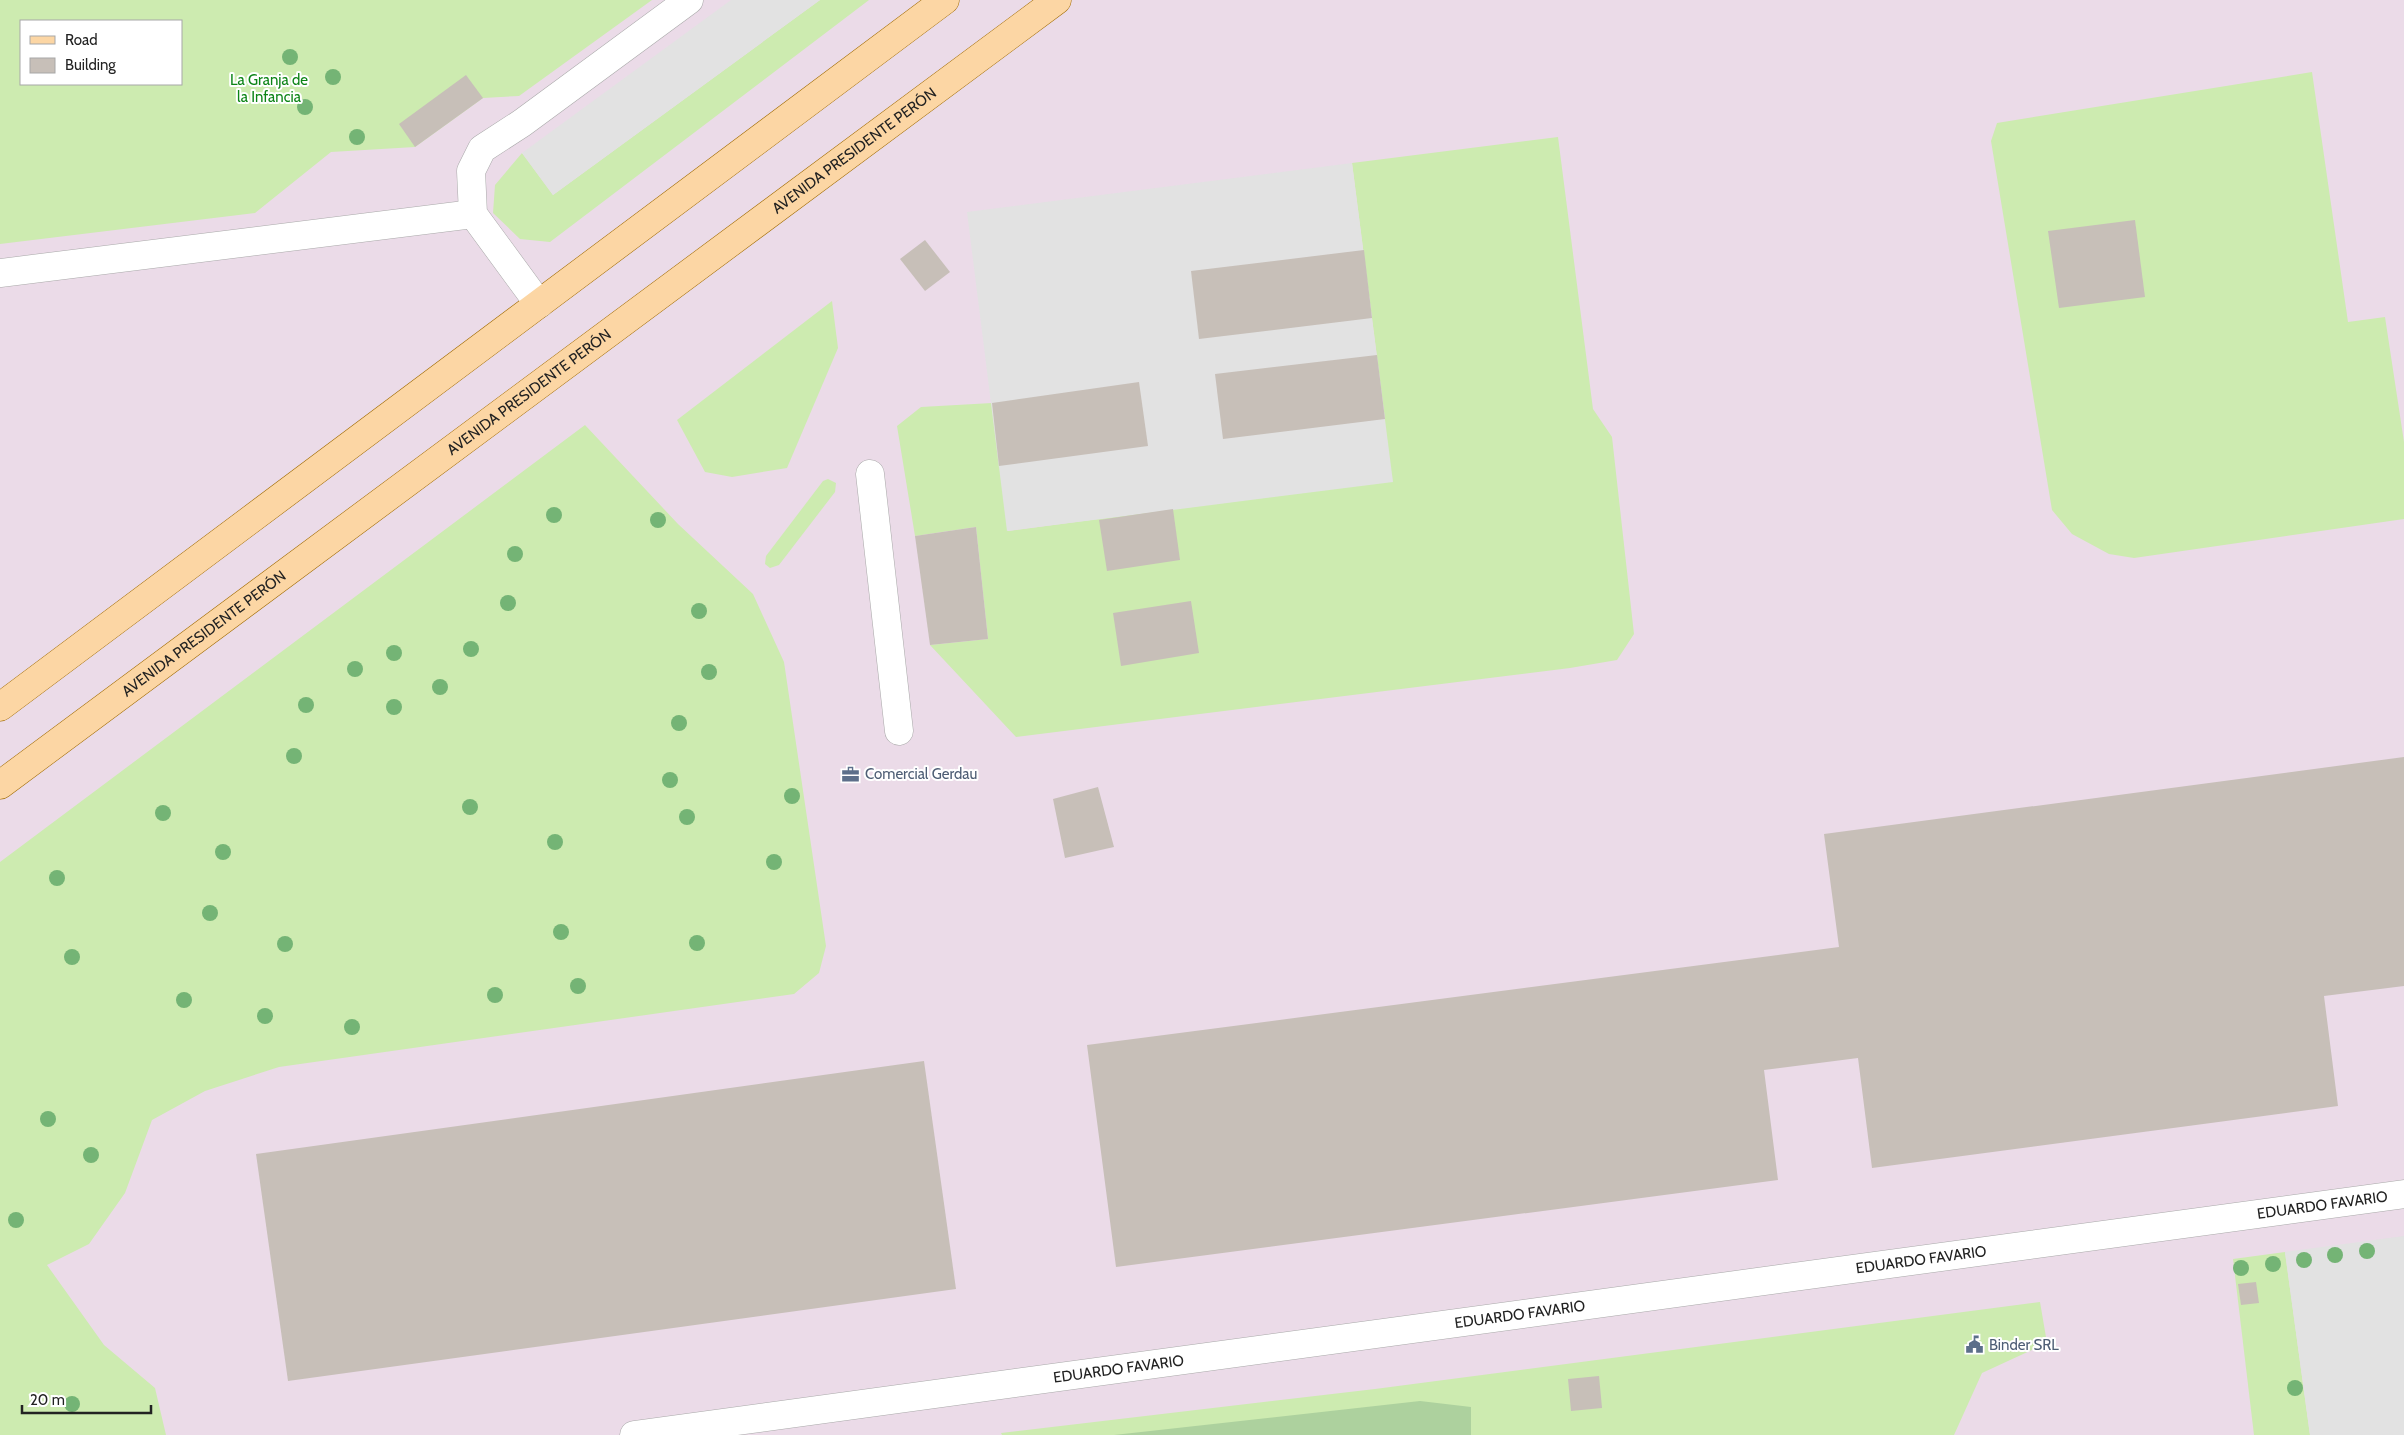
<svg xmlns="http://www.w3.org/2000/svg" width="2404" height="1435" viewBox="0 0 2404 1435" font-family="Cabin,sans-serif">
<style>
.industrial{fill:#ebdbe8;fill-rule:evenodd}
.grass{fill:#cdebb0;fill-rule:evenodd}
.forest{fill:#add19e}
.parking{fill:#e2e2e2}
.building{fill:#c7bfb8}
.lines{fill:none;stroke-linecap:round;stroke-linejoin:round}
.minor-casing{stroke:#a9a9a9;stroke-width:29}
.major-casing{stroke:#a06b00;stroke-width:29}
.minor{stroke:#fff;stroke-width:28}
.major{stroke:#fcd6a4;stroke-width:28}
.tree{fill:#74b475}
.labels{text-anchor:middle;stroke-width:4;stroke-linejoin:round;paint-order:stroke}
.park-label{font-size:15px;fill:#0c8416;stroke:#fff}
.street-label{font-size:15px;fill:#222;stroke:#fff}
.service-label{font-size:15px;fill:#4e5e75;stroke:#fff;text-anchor:start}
</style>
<rect width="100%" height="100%" fill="#f2efe9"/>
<path class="industrial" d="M0,0h2404v1435h-2404zM21,21h160v63h-160z"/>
<g class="grass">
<path d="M0,0h652l-133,96 -36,2 -68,49 -84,5 -76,61 -255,31zM21,21h160v63h-160z"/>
<path d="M820,0h49l-319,242 -30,-3 -27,-26 2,-28 27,-32 31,42z"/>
<path d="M2312,72l36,250 37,-5 19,125v77l-270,39 -25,-4 -37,-20 -20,-24 -61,-369 6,-18z"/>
<path d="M1558,137l35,272 19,28 22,197 -17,26 -47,8 -554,69 -86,-92 58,-6 -12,-112 -61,9 -18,-110 24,-19 71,-4 16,128 165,-22 212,-90 -33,-256z"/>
<path d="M832,301l6,47 -51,120 -55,9 -27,-5 -28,-52z"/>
<path d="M585,425l93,99 75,70 31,68 42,284 -7,27 -25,21 -515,73 -74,24 -53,29 -27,73 -36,51 -42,21 57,80 51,43 11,47h-166v-573z"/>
<path d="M828,479l8,4 -1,9 -56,73 -9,3 -5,-4 1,-8 57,-75z"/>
<path d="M2285,1252l25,183h-56l-21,-176z"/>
<path d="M2040,1302l7,41 -65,30 -28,62h-952l-1,-2 374,-44z"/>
</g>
<path class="forest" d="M1420,1401l51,6v28h-357z"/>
<g class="parking">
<path d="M731,0h89l-267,195 -31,-42z"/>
<path d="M1352,163l41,319 -386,49 -40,-319z"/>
<path d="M2404,1236v199h-94l-25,-183z"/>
</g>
<g class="building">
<path d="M466,75l17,23 -68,49 -16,-23z"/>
<path d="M2135,220l10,77 -86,11 -11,-77z"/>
<path d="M925,240l25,32 -25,19 -25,-32z"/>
<path d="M1364,250l8,68 -173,21 -8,-68z"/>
<path d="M1377,355l8,64 -162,20 -8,-65z"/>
<path d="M1139,382l9,64 -149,20 -7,-63z"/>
<path d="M1173,509l7,51 -73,11 -8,-51z"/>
<path d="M976,527l12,112 -58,6 -15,-109z"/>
<path d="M1191,601l8,52 -78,13 -8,-53z"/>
<path d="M2404,757v229l-80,10 14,110 -466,62 -14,-110 -94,12 14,110 -662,87 -29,-222 752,-98 -15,-113z"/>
<path d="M1098,787l16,60 -49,11 -12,-59z"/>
<path d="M924,1061l32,228 -668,92 -32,-227z"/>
<path d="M2256,1282l3,21 -18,2 -3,-21z"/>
<path d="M1599,1376l3,32 -31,3 -3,-32z"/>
</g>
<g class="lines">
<defs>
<g id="minor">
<path d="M0,273l473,-59"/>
<path d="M539,304l-66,-90 -2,-43 11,-22 40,-26 167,-123"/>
<path d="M870,474l29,257"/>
<path id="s1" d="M634,1435l1770,-241"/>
</g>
<g id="major">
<path d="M0,707l945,-707"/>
<path id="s2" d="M0,785l1057,-785"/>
</g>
</defs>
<use href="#minor" class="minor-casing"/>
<use href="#major" class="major-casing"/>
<use href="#minor" class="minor"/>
<use href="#major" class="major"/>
</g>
<g class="tree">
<circle cx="290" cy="57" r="8"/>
<circle cx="333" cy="77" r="8"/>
<circle cx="305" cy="107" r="8"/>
<circle cx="357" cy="137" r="8"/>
<circle cx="554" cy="515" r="8"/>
<circle cx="658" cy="520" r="8"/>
<circle cx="515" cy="554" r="8"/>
<circle cx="508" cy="603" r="8"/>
<circle cx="699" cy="611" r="8"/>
<circle cx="471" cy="649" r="8"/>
<circle cx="394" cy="653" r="8"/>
<circle cx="355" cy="669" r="8"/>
<circle cx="709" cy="672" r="8"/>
<circle cx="440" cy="687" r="8"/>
<circle cx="306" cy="705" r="8"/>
<circle cx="394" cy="707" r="8"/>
<circle cx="679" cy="723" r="8"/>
<circle cx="294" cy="756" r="8"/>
<circle cx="670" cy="780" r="8"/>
<circle cx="792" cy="796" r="8"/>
<circle cx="470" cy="807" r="8"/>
<circle cx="163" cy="813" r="8"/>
<circle cx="687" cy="817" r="8"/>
<circle cx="555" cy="842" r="8"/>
<circle cx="223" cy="852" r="8"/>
<circle cx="774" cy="862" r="8"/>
<circle cx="57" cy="878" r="8"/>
<circle cx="210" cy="913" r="8"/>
<circle cx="561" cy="932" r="8"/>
<circle cx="697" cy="943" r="8"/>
<circle cx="285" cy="944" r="8"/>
<circle cx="72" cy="957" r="8"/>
<circle cx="578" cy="986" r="8"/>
<circle cx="495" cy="995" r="8"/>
<circle cx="184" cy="1000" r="8"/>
<circle cx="265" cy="1016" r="8"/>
<circle cx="352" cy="1027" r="8"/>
<circle cx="48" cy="1119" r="8"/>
<circle cx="91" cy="1155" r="8"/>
<circle cx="16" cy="1220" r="8"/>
<circle cx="2367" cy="1251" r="8"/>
<circle cx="2335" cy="1255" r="8"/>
<circle cx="2304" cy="1260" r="8"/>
<circle cx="2273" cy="1264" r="8"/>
<circle cx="2241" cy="1268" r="8"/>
<circle cx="2295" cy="1388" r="8"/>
<circle cx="72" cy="1404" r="8"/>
</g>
<defs>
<symbol id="office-bare" viewBox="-9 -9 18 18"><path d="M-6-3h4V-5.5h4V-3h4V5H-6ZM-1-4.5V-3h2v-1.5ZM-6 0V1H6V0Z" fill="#5c6f8a" stroke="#fff" stroke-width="2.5" paint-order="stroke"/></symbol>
<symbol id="civic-bare" viewBox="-9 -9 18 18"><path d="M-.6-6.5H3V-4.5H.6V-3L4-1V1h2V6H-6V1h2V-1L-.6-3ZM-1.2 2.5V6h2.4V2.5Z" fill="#5c6f8a" stroke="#fff" stroke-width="2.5" paint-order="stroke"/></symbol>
</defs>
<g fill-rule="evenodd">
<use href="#office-bare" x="838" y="762" width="25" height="25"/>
<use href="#civic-bare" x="1962" y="1332" width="25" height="25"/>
</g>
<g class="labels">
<g class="park-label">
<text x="269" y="85">La Granja de<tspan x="269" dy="17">la Infancia</tspan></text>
</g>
<g class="street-label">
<text dy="5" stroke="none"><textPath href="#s2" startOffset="1064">AVENIDA PRESIDENTE PERÓN</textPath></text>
<text dy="5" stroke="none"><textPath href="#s2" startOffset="659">AVENIDA PRESIDENTE PERÓN</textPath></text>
<text dy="5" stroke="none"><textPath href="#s2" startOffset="254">AVENIDA PRESIDENTE PERÓN</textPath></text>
<text dy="5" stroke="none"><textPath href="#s1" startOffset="1704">EDUARDO FAVARIO</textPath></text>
<text dy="5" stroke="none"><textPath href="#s1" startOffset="1299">EDUARDO FAVARIO</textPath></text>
<text dy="5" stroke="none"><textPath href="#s1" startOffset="894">EDUARDO FAVARIO</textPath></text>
<text dy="5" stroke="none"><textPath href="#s1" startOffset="489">EDUARDO FAVARIO</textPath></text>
</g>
<g class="service-label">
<text x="865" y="779">Comercial Gerdau</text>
<text x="1989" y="1350">Binder SRL</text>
</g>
</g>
<rect x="20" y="20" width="162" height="65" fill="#ffffff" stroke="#a7a7a7"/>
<rect x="30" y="36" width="25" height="8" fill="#fcd6a4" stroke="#a7a7a7"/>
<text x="65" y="45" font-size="15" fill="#222222">Road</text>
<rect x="30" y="58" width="25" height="15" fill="#c7bfb8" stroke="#a7a7a7"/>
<text x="65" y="70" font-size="15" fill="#222222">Building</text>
<path d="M22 1405v8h129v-8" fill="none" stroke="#222222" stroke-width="2.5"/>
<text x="30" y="1405" font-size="15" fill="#222222" stroke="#ffffff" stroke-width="4" paint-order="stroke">20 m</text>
</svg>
